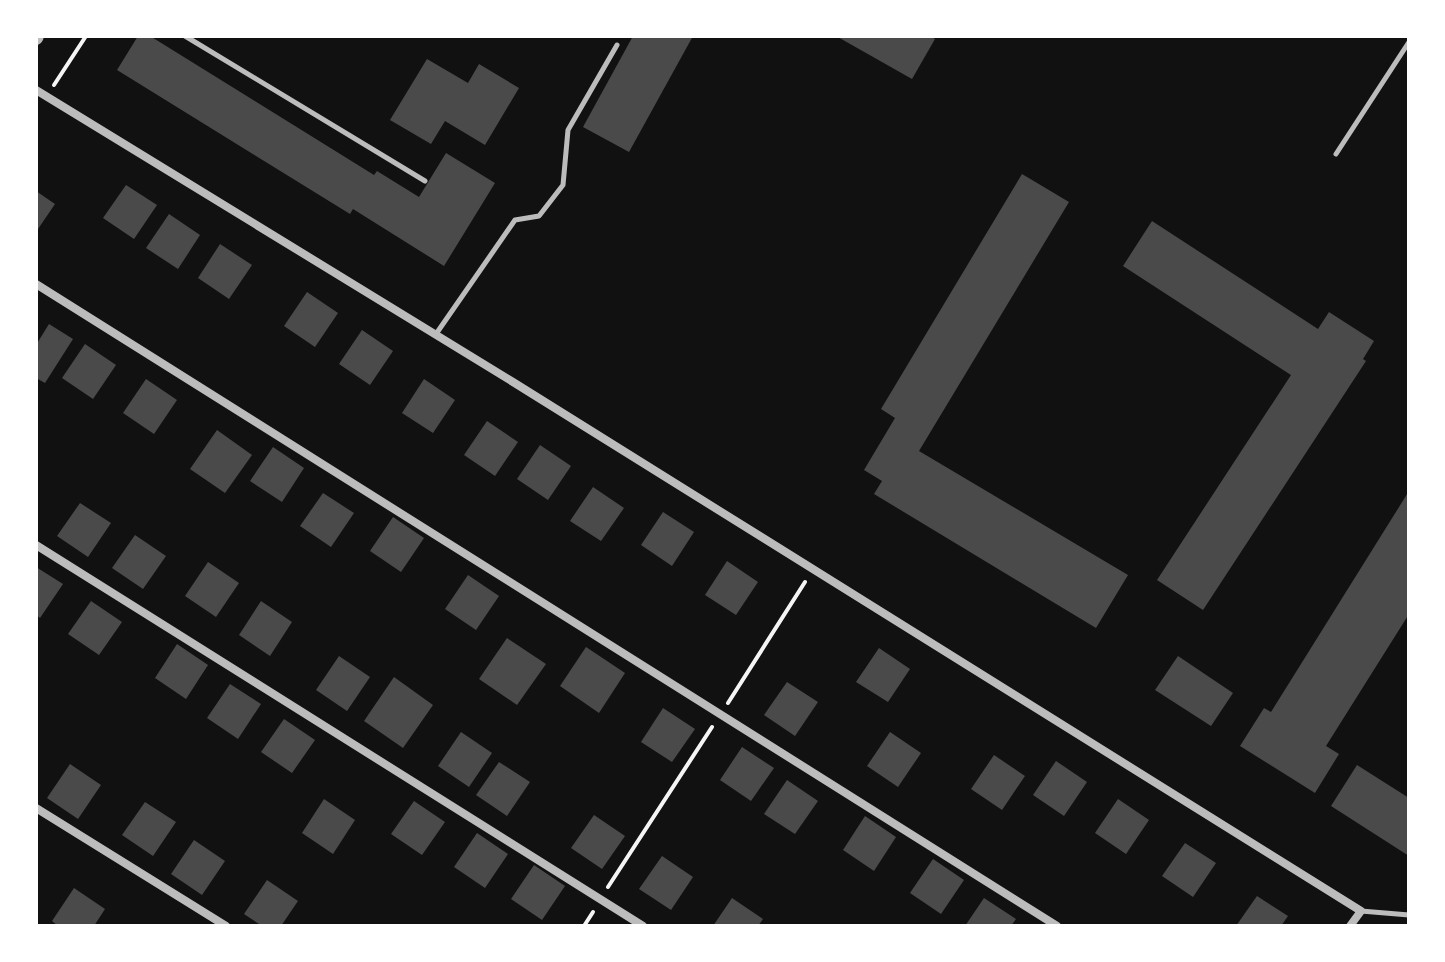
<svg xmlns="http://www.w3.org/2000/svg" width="1445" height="962" viewBox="0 0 1445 962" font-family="Literata,serif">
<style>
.building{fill:#4a4a4a}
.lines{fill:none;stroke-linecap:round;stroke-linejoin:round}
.path{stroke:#f5f5f5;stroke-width:4}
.service{stroke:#bcbcbc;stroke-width:5}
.minor{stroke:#bcbcbc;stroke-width:8}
.tertiary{stroke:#bcbcbc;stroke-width:14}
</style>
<rect width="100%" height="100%" fill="#111"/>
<g class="building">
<path d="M138,36h12l224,139 3,-4 42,26 27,-44 49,30 -51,83 -91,-57 -3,5 -233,-144z"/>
<path d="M633,36h60l-64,116 -46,-25z"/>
<path d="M836,36h94l5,3 -23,40z"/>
<path d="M427,59l41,24 11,-19 40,24 -34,57 -40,-24 -14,23 -41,-24z"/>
<path d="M1022,174l47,28 -150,249 209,124 -32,53 -222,-134 8,-13 -18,-11 31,-52 -14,-9z"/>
<path d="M126,185l31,20 -23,34 -31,-21z"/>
<path d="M36,191l19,13 -19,28z"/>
<path d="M169,214l31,21 -22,34 -32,-21z"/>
<path d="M1152,221l166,108 11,-17 45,29 -11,18 3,2 -163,249 -46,-30 134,-205 -168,-109z"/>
<path d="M220,244l32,21 -23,34 -31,-21z"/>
<path d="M307,292l31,21 -23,34 -31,-21z"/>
<path d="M49,324l24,15 -28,44 -9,-5v-33z"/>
<path d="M362,330l31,21 -23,34 -31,-21z"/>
<path d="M85,344l31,21 -23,34 -31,-21z"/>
<path d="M146,379l31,21 -23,34 -31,-21z"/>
<path d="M424,379l31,21 -22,33 -31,-20z"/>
<path d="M487,421l31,21 -23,34 -31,-21z"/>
<path d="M217,430l35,25 -27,38 -35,-24z"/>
<path d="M540,445l31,21 -23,34 -31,-21z"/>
<path d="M273,447l31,21 -22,34 -32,-21z"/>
<path d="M593,487l31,21 -23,33 -31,-20z"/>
<path d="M1409,491v123l-83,132 13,8 -24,39 -75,-47 24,-38 7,4z"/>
<path d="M323,493l31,20 -23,34 -31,-21z"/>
<path d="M80,503l31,20 -23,34 -31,-21z"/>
<path d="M663,512l31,20 -22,34 -31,-21z"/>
<path d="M393,517l31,21 -23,34 -31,-21z"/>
<path d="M135,535l31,21 -23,33 -31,-21z"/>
<path d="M727,561l31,21 -22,33 -31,-20z"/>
<path d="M208,562l31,21 -23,34 -31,-21z"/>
<path d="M36,567l27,17 -23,34 -4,-3z"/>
<path d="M468,575l31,21 -23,34 -31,-21z"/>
<path d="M91,601l31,21 -23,33 -31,-21z"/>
<path d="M261,601l31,21 -22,34 -31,-21z"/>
<path d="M507,638l39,26 -29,41 -38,-26z"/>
<path d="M177,644l31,21 -22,34 -31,-21z"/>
<path d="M586,647l39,26 -26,40 -39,-27z"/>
<path d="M879,648l31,21 -22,33 -32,-20z"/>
<path d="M339,656l31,21 -23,34 -31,-21z"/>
<path d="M1178,656l55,37 -22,33 -56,-36z"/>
<path d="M394,677l39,28 -30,43 -39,-27z"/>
<path d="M787,682l31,20 -23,34 -31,-21z"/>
<path d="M230,684l31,20 -23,35 -31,-21z"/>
<path d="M663,708l32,21 -23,33 -31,-20z"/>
<path d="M284,719l31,21 -23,33 -31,-21z"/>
<path d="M461,732l31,21 -23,34 -31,-21z"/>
<path d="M890,732l31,21 -23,34 -31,-21z"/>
<path d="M742,747l32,21 -23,33 -31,-21z"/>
<path d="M994,755l31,21 -23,34 -31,-21z"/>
<path d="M1056,761l31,21 -23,34 -31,-21z"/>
<path d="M499,762l31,20 -23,34 -31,-21z"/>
<path d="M70,764l31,21 -23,34 -31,-21z"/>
<path d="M1357,765l52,33v58l-78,-50z"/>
<path d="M787,780l31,21 -23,33 -31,-20z"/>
<path d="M324,799l31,21 -22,34 -31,-21z"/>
<path d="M1118,799l31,21 -23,34 -31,-21z"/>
<path d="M414,801l31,21 -23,33 -31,-21z"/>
<path d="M145,802l31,20 -23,34 -31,-21z"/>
<path d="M594,815l31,21 -23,33 -31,-21z"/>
<path d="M865,816l31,21 -22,34 -31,-21z"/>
<path d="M477,833l31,21 -23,34 -31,-21z"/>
<path d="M194,840l31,21 -23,34 -31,-21z"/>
<path d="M1185,843l31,20 -23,34 -31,-21z"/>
<path d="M662,856l31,21 -22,33 -32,-21z"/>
<path d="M933,859l31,21 -23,34 -31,-21z"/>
<path d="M534,865l31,21 -23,34 -31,-21z"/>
<path d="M267,880l31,21 -17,25h-19l-18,-12z"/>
<path d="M74,888l31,21 -11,17h-36l-6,-5z"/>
<path d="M1257,896l31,20 -7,10h-45z"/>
<path d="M732,898l31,21 -5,7h-45z"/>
<path d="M984,898l32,21 -5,7h-46z"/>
</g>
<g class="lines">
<g class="path">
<path d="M54,85l32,-49"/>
<path d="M728,703l77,-121"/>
<path d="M608,887l104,-160"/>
<path d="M584,926l9,-14"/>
</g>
<g class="service">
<path d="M185,36l240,145"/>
<path d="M1336,154l73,-112"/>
<path d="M436,334l79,-114 24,-4 24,-31 5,-55 49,-85"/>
<path d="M1361,911l48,4"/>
</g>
<g class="minor">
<path d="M36,90l477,292 848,529 -11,15"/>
<path d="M36,284l1021,642"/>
<path d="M36,545l607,381"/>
<path d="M36,808l190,118"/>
</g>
<path class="tertiary" d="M36,38l1,-2"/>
</g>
<rect width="1445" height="962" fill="none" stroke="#ffffff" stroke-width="76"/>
</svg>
